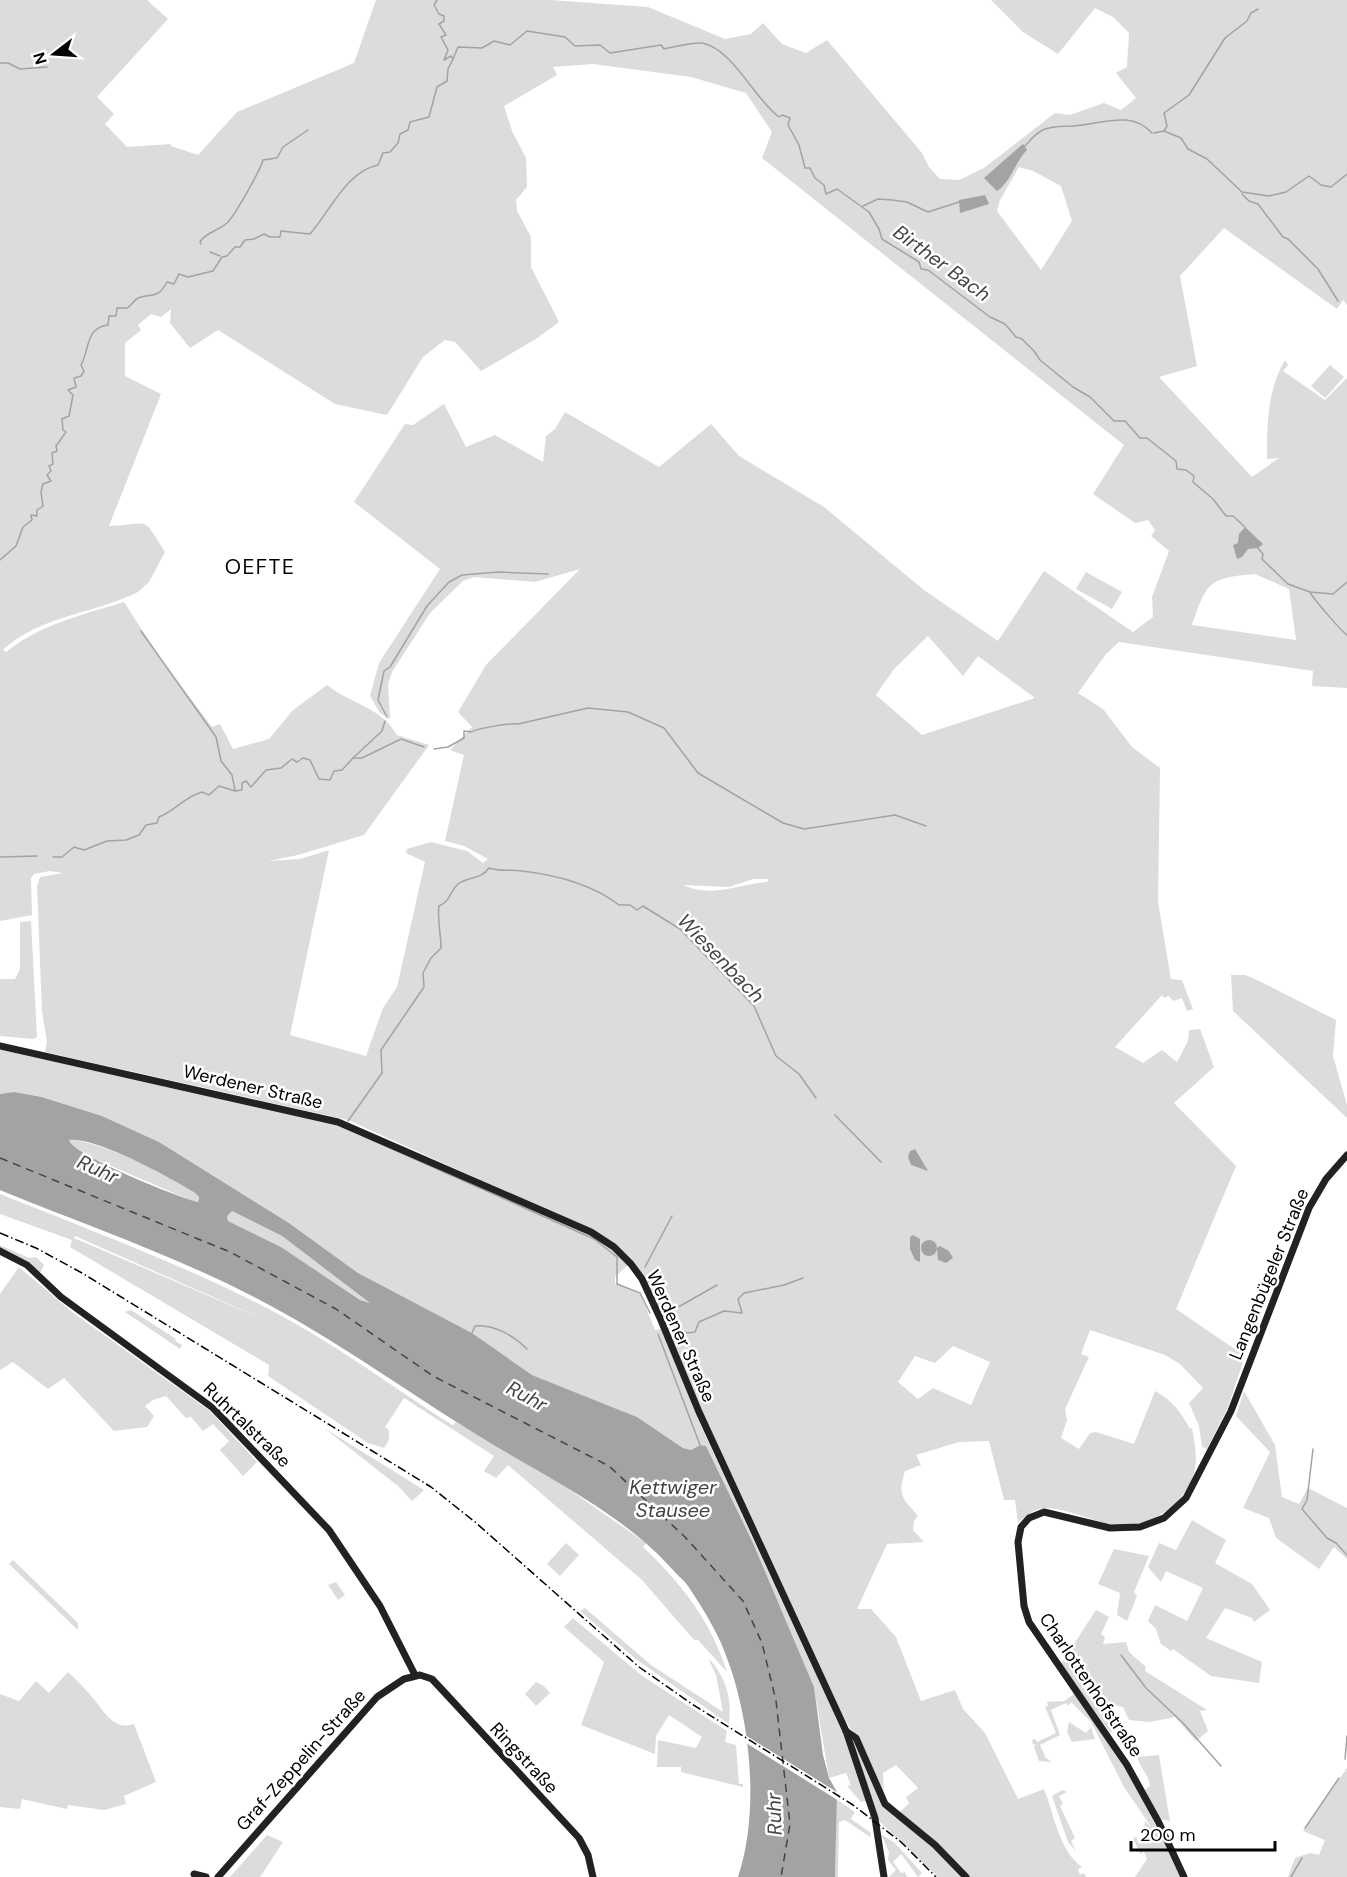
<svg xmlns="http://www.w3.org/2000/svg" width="1347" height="1877" viewBox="0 0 1347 1877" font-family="'DM Sans',sans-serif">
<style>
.green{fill:#dcdcdc;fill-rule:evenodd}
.water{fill:#a3a3a3;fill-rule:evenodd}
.pier{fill:#fff}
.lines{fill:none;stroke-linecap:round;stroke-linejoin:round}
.stream{stroke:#a3a3a3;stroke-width:1.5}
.ferry{stroke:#444;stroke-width:1.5;stroke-dasharray:8 6;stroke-linecap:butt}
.secondary{stroke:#222;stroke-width:7}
.rail{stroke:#000;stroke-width:1.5;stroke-dasharray:9 3 1.5 3;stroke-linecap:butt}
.labels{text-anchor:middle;stroke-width:5;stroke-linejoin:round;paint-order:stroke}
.street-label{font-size:18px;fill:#000;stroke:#fff}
.water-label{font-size:20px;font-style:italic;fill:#444;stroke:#fff}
.quarter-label{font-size:21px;letter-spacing:1.5px;fill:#000;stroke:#fff}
</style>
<rect width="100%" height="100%" fill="#fff"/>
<g class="green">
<path d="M0,0h147l21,19 -71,78 17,17 -9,10 22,23 44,-3v2l27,9 39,-43 117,-49 22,-63h174l98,7 77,32 26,-5 12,-11 19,21 24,9 21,-13 95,113 7,14 11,12 19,1 25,-12 71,-55 15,2 34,-12 17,7 15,-12 -20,-25 11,-6 2,-34 -16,-16 -18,-9 -37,46 -35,-22 -32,-32h356v305l-4,-5 -6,9 -113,-81 -44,48 17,90 -38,11 93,100 27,-19 -12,1c0,-34 0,-68 18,-99l3,5 -5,6 42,29 22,-22v310l-35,-2 1,-15 -194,-29 -13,12 -28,39 25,16 29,38 28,21 -2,134 13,77 11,1 11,29 -6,2 -5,-13 -9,3 -4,-5 -5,2 -2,-3 -47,52 28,16 19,-13 15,12 11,-21 1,-11 11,-1 14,38 -40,36 62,63 -60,143 69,47 -17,51 -21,42 -5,-2 -3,-21 -10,-23 14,-15 -23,-24 -15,-9 -75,-25 -9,24 8,3 -24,52 2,11 -6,18 18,11 11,-16 6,-1 38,12 21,-53c17,9 26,21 35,38l2,-1c3,16 7,35 0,51 -13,31 -49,52 -83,45 -20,-4 -43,-16 -63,-16 -11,0 -21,8 -28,15l-3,-23h-11l-15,-59 -30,1 -43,13 5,10 -16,6c-8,26 -2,27 13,45l-4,5 -1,9 11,12 -37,2 -30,65h14l25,28 25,64 34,-11 8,19 22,24 33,66 26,-10c10,25 15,62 38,78l-4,2 2,6 4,-2 2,4h-117l-71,-63 11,-11 -3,-6 12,-9 -22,-23 -13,8 1,25 -28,-63 -13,-17 -138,-295 -64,-147 -12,-12 -14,13v6l26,12 14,35 6,-1 39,95 143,309 23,68 -5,1 -14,-16 4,-1 -5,-12 -17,5 -15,-91 -61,-144 -47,-97 -6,-1 -9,5 -8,-2 -46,-31 -105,-42 -60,-42 -114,-60 -69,-50 -130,-81 -57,-26 -59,-19 -29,-5 -14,2v-45l331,74 156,60 -139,-63 -303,-68 2,-11 -5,-29 -5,-126 3,-9 23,-4 -13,-2 -16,3 -3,4 1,37 -32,6zM593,64l98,13 55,16 26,39 -10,26 362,287 -31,49 42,29 13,-3 7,10 -4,6 18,15 -17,46 1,20 -20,15 -89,-61 -46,70 -74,-51 -100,-83 -85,-51 -28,-32 -52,43 -94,-55 -10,17 -9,7 -3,26 -48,-27 -29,12 -22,-43 -31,21 -8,-1 -51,78 86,67 -61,94 -9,33 10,17 10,6 -2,-34 4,-13 38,-59 33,-32 11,-4 61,5 45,-13 -94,96 -28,47 14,15 -22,23 14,5 -19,86 19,5 24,13 -5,4 -16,-12 -36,-9 -24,7 -1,4 19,9 -28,125 -14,21 -17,48 -76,-21 39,-185 -29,9 -32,2 30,-6 66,-20 65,-90 -32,-10c-17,-29 -45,-30 -70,-50l-34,25 -24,29 -36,10 -13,-25 -8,3 -54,-72 -34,-53c-42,13 -83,22 -118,50l-3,-2c38,-35 91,-36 135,-58l11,-10 16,-30c-24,-39 -15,-27 -56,-26l52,-132 -36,-18v-33l16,-13 -3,-5 13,-11 10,3 10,-8 -1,14 20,25 28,-18 117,74 52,11 36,-58 22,-17 10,2 26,29 55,-32 23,-17 -28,-55v-30l-14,-26 -1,-11 11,-13 -1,-29 -14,-27 -8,-25 53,-31 -4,-8zM1019,167l14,4 28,15 11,35 -31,49 -44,-59 3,-11zM1255,574l34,15 7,51 -104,-15c15,-43 16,-47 63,-51zM928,636l35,40 15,-20 57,42 -113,37 -46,-40 18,-26zM753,879h16l-2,3c-31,3 -53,16 -84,3l46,2zM953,1346l37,16 -19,43 -38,-17 -15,11 -20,-17 17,-26 20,7z"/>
<path d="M1330,365l14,12 -19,21 -14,-12z"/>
<path d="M1086,572l36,20 -10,17 -36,-20z"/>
<path d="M31,921l6,116 -4,2 -33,-3v-57h15l5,-10v-47z"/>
<path d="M1231,975h14l10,4 81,41 -3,36 14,49v13l-114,-107z"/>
<path d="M73,1139c43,10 85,30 122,54l4,4 -2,6 -102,-44 -27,-16 1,-3z"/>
<path d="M0,1194c90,36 181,70 267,114 62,32 119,74 177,112l9,5 3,-3 111,66 79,55 -3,4c38,36 68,74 84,125l-29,-32h-4l-52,-60 -134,-115 -12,13 -12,-7 10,-15 -90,-58 -19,29 4,3v10l-5,8 -16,-5 -100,-67 1,-11 -199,-118 2,-7 -72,-26zM75,1236l183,81 -184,-79z"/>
<path d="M232,1211l50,25 88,67 -10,-3 -79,-53 -53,-26 -2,-5z"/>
<path d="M0,1245l29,13 7,-1 8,8 -5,10 -12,-14 -27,-13z"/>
<path d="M19,1267l53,45 138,99 47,51 -14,14 -23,-26 9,-9 -16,-17 -10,7 -12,-14 -5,1 -20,-22 -13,4 -8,6 9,10 -7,11 -33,4 -50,-53 -16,11 -35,-27 -13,8v-76z"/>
<path d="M131,1310l45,29 -1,2 7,4 -2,4 -55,-37z"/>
<path d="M1244,1391l31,54 7,52 17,7 9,-16 39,20v51l-13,-12 -15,22 -43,-31 -7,-20 -26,-10 27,-56 -34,-36z"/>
<path d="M324,1428l100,62 -12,11 -14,-15z"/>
<path d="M1192,1520l34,20 -11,23 37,21 18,26 -16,12 -2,-4 -27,-10 -19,30 56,24 -3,21 -48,-7 -38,-27 -2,2 -10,-7 -5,-15 -8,-8 7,-16 32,16 16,-33 -37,-17 -5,11 -13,-15 11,-24 17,7z"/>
<path d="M566,1543l13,12 -19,21 -13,-12z"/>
<path d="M1114,1549l35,7 -15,36 3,4 -10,25 -10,-6 3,-22 -22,-9z"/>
<path d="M13,1560l65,63v7l-69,-66z"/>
<path d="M336,1582l9,13 -7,5 -10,-15z"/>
<path d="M585,1608l66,57 72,47 -7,-37 -7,-15 2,1c16,19 21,39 18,63l-92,-64 -57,-49z"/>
<path d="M1096,1610l13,7 -8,17 4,3 -2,7 23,-2 3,10 17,15 -1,4 62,39 -7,1 8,20 -12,10 -21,-24 -25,5 -21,-2 -6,-13 -10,-2 2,13 -4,16 -50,-70z"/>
<path d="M573,1618l68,57 86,56 -2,11 11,3 3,39h4v3l-62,-15v-5h-24l1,-27 38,8 6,-11 -33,-22 -13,21 -1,18 -74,-29 23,-63 -40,-35z"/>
<path d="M68,1672c8,8 17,16 24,25 12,13 20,34 42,27l22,58 -32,14 2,8 -22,6 -36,-5 -1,4 -45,-10 -2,10 -20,-2v-113l19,7 17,-20 13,12z"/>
<path d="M536,1682l8,4 6,7 -14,13 -11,-12z"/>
<path d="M1076,1693l61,95 44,89h-46l12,-18 -3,-7 -4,2 -7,-16 3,-1 3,7 -1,-4h5l2,-19 7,7 -28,-41 -33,-65 -20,-20 -3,4 -2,-3 -15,7 9,25 -20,10 6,13 6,4 -13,-1 -5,-14 2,-3 -3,1 -1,-5 3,-1 2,3 19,-9 -11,-26 3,-1 -1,-4 17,-1z"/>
<path d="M1069,1722l17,11 5,-6 4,12 -23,3 -5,-10z"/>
<path d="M853,1742l31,62 57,49 23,24h-26l-59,-56z"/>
<path d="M1159,1755l11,66 -9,-2 -16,-29 5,-4c-1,-11 -10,-18 -13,-29z"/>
<path d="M1347,1768v109h-59l7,-19 15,-5 9,2 6,-15 -22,-9z"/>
<path d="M1062,1790l5,2 -8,4 4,8 -3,2 15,32 -4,3 5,10 -8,-9 -16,-46z"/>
<path d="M836,1799l19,13 -4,7 20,14 -1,4 -25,-17 -6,2 -1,55h-3z"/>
<path d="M881,1834l14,9 27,30 -4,4 -17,-23 -8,8 8,11 4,-1 2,5h-18l7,-7 -8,-10 1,-8z"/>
<path d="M267,1835l16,7 -23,35h-30z"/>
</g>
<g class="water">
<path d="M1023,144l4,6c-12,12 -16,32 -30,41l-13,-13z"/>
<path d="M985,195l4,9 -29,9 -1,-13z"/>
<path d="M1245,527l18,17 -5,4 -10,1 -6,8 -5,2 -4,-14 5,-2 1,-9z"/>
<path d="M14,1092l28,5 60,19 57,26 130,81 69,50 114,60 60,42 105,42 46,31 8,2 9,-5 6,1 47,97 61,144 9,68 6,23 8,14 -2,85h-97c23,-69 12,-167 -17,-234 -9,-20 -21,-39 -33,-57 -4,-6 -10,-10 -15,-16 -49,-55 -119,-89 -181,-126 -75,-45 -145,-97 -221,-138 -86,-47 -181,-79 -271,-116v-96zM69,1140c25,-4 103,38 126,53l4,4 -1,5c-19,-4 -127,-48 -129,-62zM232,1211l50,25 88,67 -10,-3 -79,-53 -53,-26 -1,-5z"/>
<path d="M915,1149l13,22 -17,-6 -3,-8 2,-6z"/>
<path d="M913,1235l7,4v23l-5,-2 -5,-11v-12z"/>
<circle cx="929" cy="1248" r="8"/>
<path d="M940,1246l9,5 4,7 -7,5 -8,-3 -1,-12z"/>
</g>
<path class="pier" d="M742,1733l98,61 -1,7 -96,-60z"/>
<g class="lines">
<g class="stream">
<path d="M453,59l5,-12 24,1 12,-7 16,4 17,-14 38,6 10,9 25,-1 10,8 51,-8 3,4c11,-2 27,-7 38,-6 30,5 54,58 77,74l3,-2 8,3 -2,7 11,20 6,23h5l5,10 9,7 2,9 11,-5 32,23 10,17 3,10 37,23 2,7 7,1 62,47 15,7 11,13 6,2 12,12 6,9 33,27 17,10 24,24h11l15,17h7l29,23 1,8 9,1 8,6 -1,6 20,17 13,17h7l12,11"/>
<path d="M0,63h8l12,6 27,-2"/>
<path d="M1164,131l3,-5 -3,-13 25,-18 36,-57 22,-17 4,-8 7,-4"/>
<path d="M1154,133l10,-2 17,7 7,11 19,10 35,33 27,4 17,-4 23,-16 12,9 10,2 16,-13"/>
<path d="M1024,147c6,-6 12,-15 21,-18 9,-3 18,-3 27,-3 27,-1 59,-17 80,7"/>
<path d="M1242,194l7,7 9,3 25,33 5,2 30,30 20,32"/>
<path d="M863,206l15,-7 14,1 15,2 21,10 31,-10"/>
<path d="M201,244l-1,-2c6,-10 18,-11 27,-19 7,-6 34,-54 36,-63l14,-2 6,-11 25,-17"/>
<path d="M210,252l10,4"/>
<path d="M1257,547l6,7 -1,5 26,25 22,8 23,2 14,-12"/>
<path d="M0,560l16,-14 7,-19 9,-7 -1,-5 6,1v-6l6,-4 -2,-14 2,-8 8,-3 -4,-6 4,-4 -2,-5 4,-2 -1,-11 5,-2 -1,-5 10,-14 -3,-2 -1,-11 7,-3 4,-21 -5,-5 8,-3 -2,-9 7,-2 3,-5 -3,-6c9,-16 4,-37 27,-40l1,-9h7l1,-8h10c4,-2 7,-8 11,-10 13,-6 19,3 29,-16l7,2 5,-10 9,3 25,-6 9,-14 5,-1 8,-9h5l5,-7 9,-1 10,-5 6,3h10l1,-6 29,3c20,-23 37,-63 68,-69l5,-12 7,-1 8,-9 2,-9 8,-4 2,-8 19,-5 8,-30 10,-6 1,-12 5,-10 -2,-3 -7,4 4,-10 -7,-13 5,-2 -7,-11 5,-3v-5l-5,-2 -5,-9 3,-5"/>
<path d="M1310,592c1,4 32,40 37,43"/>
<path d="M141,631l75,106 5,24 11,14 3,15"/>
<path d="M387,717l-9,-17 6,-29 6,-4 37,-61 22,-24 13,-7 36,-3 50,2"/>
<path d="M434,749l14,-2 16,-9v-7l8,1c5,-4 40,-9 46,-8l70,-16 40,4 36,16 34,45 85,50 21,6 91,-14 31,11"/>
<path d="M353,758l29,-27 3,-10"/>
<path d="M0,857l37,-1"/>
<path d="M53,857h9l12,-10 10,3 23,-9 19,-1 13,-5 7,-10 11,-2 2,-6c16,-6 25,-20 43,-25l7,3 10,-9 16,5 7,-1v-7l4,-2 5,6 15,-17 15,-2 11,-9 5,3 6,-4 7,2 9,19 11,1 4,-9 8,-1 11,-12h9l39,-19 23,8"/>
<path d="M835,1115l46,47"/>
<path d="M348,1121l34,-48 -1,-23 43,-63 -1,-14 8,-15 10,-10c0,-15 -4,-28 -2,-42 11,-4 11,-15 19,-22 10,-8 23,-4 31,-16 12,4 21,1 33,3 34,4 70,13 97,34h11l7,5 6,-4 37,23 74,77 22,50 23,18 17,24"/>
<path d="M363,1136l231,103 23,18v27l23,9 10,20"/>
<path d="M645,1267l27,-51"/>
<path d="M666,1314l51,-29"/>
<path d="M671,1331l7,-3 9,5 8,-1 4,-10 25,-11 18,2 -4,-14 6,-6 40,-8 19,-7"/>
<path d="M472,1333l3,-7c19,-2 39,10 52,23"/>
<path d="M658,1334l42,111"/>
<path d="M1313,1449l-6,51 -5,9 25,29 9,5 11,12"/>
<path d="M1121,1655l25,33 37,35 38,43"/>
<path d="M1345,1759l2,-23"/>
<path d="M1305,1828l34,-50"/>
<path d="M1291,1877l11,-19"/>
</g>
<path class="ferry" d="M0,1158l230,94 106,57 97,67 176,90 76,71 58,64 19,42 14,58 14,123 -9,53"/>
<g class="secondary">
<path d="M0,1046l338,76 253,110 23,15 17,17 11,15 18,39 39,94 147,319 29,87 9,59"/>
<path d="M0,1251l27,14 34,32 152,111 116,122 51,76 35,69"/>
<path d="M846,1731l10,7 29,66 50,41 31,32"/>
<path d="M194,1874l12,3"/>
<path d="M218,1877l159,-180 27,-18 16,-4 12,4 14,15 133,144 9,17 5,22"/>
<path d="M1184,1877l-26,-56 -31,-56 -98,-143 -5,-16 -6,-64 3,-15 8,-9 15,-6 66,16 30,-1 24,-9 22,-20 45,-87 78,-203 17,-29 21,-24"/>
</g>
<path class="rail" d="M0,1233l36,15 46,25 349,214 44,35 164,145 53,37 161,101 48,37 35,35"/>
</g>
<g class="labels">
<g class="street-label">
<text transform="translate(253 1087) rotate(13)" y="6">Werdener Straße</text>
<text transform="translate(1269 1274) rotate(-68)" y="6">Langenbügeler Straße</text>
<text transform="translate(681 1336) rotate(66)" y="6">Werdener Straße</text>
<text transform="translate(247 1425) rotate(44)" y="6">Ruhrtalstraße</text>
<text transform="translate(1091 1685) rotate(56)" y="6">Charlottenhofstraße</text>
<text transform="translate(524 1758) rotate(47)" y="6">Ringstraße</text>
<text transform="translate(301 1760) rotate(-48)" y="6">Graf-Zeppelin-Straße</text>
</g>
<g class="water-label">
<text transform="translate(942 263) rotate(36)" y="7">Birther Bach</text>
<text transform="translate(721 958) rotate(46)" y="7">Wiesenbach</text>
<text transform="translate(98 1169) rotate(24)" y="7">Ruhr</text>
<text transform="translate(527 1396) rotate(28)" y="7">Ruhr</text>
<text x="673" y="1494">Kettwiger<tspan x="673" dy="23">Stausee</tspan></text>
<text transform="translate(774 1814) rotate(-92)" y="7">Ruhr</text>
</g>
<g class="quarter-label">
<text x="260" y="574">OEFTE</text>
</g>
</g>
<g transform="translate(54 54) rotate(253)" stroke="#ffffff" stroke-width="4.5" paint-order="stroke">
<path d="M0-4.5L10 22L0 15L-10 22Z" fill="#000000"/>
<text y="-9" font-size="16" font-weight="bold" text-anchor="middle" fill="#000000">N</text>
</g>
<path d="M1131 1841v9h144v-9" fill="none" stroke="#000000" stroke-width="3"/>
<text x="1140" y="1841" font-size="18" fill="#000000" stroke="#ffffff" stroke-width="4.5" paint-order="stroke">200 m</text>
</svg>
